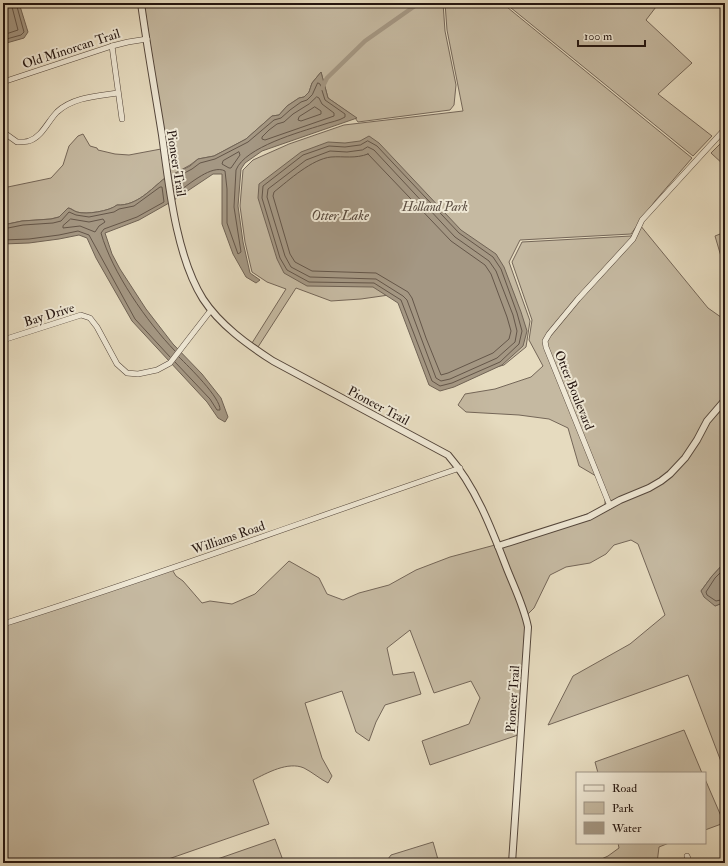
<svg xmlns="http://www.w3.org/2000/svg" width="728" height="866" viewBox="0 0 728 866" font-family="'IM FELL Double Pica',serif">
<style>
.green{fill:#c5b9a1;stroke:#746658}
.water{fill:#a49783;stroke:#706355}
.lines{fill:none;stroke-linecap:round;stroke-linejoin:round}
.shore{stroke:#645649;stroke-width:1}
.canal{stroke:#a49783;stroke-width:4.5}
.minor-casing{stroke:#54463b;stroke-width:6}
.tertiary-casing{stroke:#54463b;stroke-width:8}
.minor{stroke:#efe8d5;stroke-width:5}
.tertiary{stroke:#efe8d5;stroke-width:6}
.labels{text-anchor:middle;stroke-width:4;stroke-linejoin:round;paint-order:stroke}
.street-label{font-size:13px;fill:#23140f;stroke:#efe8d5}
.park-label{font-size:13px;font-style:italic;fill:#5c4e42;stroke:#efe8d5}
.water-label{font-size:14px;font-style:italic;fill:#57483d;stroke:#efe8d5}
</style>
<rect width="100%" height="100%" fill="#e6dbbf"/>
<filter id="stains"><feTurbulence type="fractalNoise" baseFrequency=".005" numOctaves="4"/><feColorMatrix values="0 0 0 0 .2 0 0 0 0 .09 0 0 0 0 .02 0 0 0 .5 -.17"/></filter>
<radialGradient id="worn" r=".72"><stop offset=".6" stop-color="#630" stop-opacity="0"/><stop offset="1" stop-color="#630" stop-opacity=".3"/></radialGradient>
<g class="green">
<path d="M144,3h299l2,28 11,54 -2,20 -4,5 -92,12 -3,-4h1l-28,-20 -7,-26 -9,11 -3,9 -5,5 -5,1 -12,8 -8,9 -7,1 -26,23 -32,17 -16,3 -8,6 -20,11z"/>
<path d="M445,3h57l190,155 -37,43 -24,33 -111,6 -11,22 21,59 -4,26 -22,18 -67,17 -34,-89 -42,6 -30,2 -35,-13 -38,59 -6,-4 34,-54 -19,-7 -15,-10 -7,-30 -5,-36 3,-36 10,-10 36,-16 55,-19 119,-14 -16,-81z"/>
<path d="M505,3h154l-13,17 46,43 -34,31 54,42 -19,20z"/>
<path d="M83,134l7,12 7,2 1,2 17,4 14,1 32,-6 4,29c-14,11 -28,28 -48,27 -7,6 -31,10 -40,7 -3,-1 -6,-4 -9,-4l-9,9 -8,2 -29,2 -19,4v-37l48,-10 12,-13 6,-19 9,-10z"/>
<path d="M722,142l3,2v22l-14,-13z"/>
<path d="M640,225l68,83 17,12v77c-17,18 -26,41 -42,60 -21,25 -50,36 -78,49v-9l-9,-21 -17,-10 -11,-38 -19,-9 -30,-4 -53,-3 -8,-7 7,-11 30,-5 36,-12 12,-11 -14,-26 3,-20 -20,-58 10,-20 109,-6z"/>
<path d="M725,232v38l-10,-34z"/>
<path d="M725,403v159l-13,14 -11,15 14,15 10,-4v170l-37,-97 -140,50 25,-49 57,-32 35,-29 -27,-71 -7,-4 -17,5 -8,9 -16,9 -24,4 -16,8 -16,33 -6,6 -27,-67 149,-57 22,-15 16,-16 11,-18 11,-19z"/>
<path d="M495,545l27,66 3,16 -7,108 -88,30 -8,-24 47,-17 11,-26 -9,-17 -37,12 -24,-63 -23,18 6,27 21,-3 7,22 -36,11 -9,17 -7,19 -13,-9 -14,-41 -37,12 17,55 10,18 -4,7c-8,-4 -16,-11 -24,-15 -16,-7 -37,5 -51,12l16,44 -112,39h-154v-238l168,-57 5,8 7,5 19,22 8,-2 22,3 23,-10 34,-33 30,17 8,16 16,6 16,-7 30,-8 27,-15 34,-13z"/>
<path d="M684,730l18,43h-104l-3,-11z"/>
<path d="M705,779l19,44 -19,7z"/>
<path d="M275,839l9,24h-78z"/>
<path d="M433,842l6,21h-54l6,-8z"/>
<path d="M618,843h51l-10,4 -2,16h-64l15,-7 11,-8z"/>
</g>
<g class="water">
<path d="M3,3h16l9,29 -4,6 -21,6z"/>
<path d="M321,72l7,26 29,20 -95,33 -17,12 -4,6 -3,37 5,36 7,31 10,7 -4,3 -10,-6 -13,-23 -11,-30v-50h-9l-39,26 -4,-24 20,-10 8,-7 16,-3 32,-17 26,-23 7,-1 8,-9 12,-8 5,-1 5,-5 3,-9z"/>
<path d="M369,136l10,7 82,87 35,24 8,13 17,45 6,19 -4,15 -21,19 -48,22 -14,4 -11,-6 -31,-82 -25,-16 -66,-1 -23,-13 -7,-14 -19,-61 1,-14 42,-32 27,-10 17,1 15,-2z"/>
<path d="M165,178l4,25 -30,17 -34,13 7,21 8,15 26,40 27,35 29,30 19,24 7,19 -3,5 -7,-4 -11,-16 -75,-81 -36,-63 -9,-20 -8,-3 -20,4 -30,4 -26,1v-19l19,-4 29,-2 8,-2 9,-9c3,0 5,3 9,4 9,3 33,-1 40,-7 20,1 34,-16 48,-27z"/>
<path d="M725,562v40l-10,4 -11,-9 -3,-6 11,-15z"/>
</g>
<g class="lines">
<g class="shore">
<path d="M3,35l15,-5 -7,-27"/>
<path d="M3,40l18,-5 3,-3 -8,-29"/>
<path d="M318,83l2,1 5,16 20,14v3c-6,4 -15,5 -23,8 -22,7 -77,22 -86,45l-2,37 7,45 -3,2 -11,-31v-34l-2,-18c-13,-7 -35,13 -46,20l-2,-1 -2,-12 17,-9 8,-6 15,-4 33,-17 26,-22 7,-2 9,-8 11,-8 6,-2 5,-5z"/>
<path d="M317,97l2,1 3,6 12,9v3l-69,24 -3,-1v-2l7,-7 8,-6 7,-2 9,-8 16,-10z"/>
<path d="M315,107l6,4v3l-20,7 -3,-1 1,-3z"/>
<path d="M368,141l9,5 82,87 34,24 8,12 16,44 5,18 -3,13 -19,18 -48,21 -12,3 -8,-5 -31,-81 -27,-17 -65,-1 -22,-12 -7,-12 -18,-60 1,-12 40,-31 26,-9 16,1 15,-2z"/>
<path d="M368,147l6,3 81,87 34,24 7,10 17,44 4,16 -2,11 -18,16 -47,21 -9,2 -5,-3 -29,-78 -4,-4 -27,-17 -66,-2 -19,-10 -6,-11 -18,-59 1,-8 38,-29 24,-9 17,1 15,-2z"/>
<path d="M239,152l1,3 -9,13h-2l-7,-4 1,-3z"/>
<path d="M368,154l83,87 34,24 6,9 16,43 4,14 -2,8 -16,14 -45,20 -7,2 -15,-37 -14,-40 -4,-6 -32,-19 -64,-2 -17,-9 -5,-8 -17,-58 1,-4c15,-12 38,-33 57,-35 13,-1 24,2 37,-3z"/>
<path d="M71,219l18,3 14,-3 2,3 -6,4 -4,6 -15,-6 -17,2v-2z"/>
<path d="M3,229l20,-4 30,-2 8,-2 8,-9 7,3 13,2 25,-5 5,-3 15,-3 26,-19h2l2,15 -27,15 -33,12 -3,4c11,39 46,89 74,118"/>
<path d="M3,240l26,-1 30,-4 19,-4 11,4 46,84 35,38"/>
<path d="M175,362l35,37 7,11h3c1,-12 -31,-43 -41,-53"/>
<path d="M725,568l-10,10 -9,14 1,3 9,6 9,-2"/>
</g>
<path class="canal" d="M322,88l5,-10 38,-37 54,-38"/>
<defs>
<g id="minor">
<path d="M112,46l10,73"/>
<path d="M3,82l109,-36 16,-4 19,-3"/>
<path d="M3,132l14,10c4,0 9,0 12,-1 13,-4 19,-20 28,-29 16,-15 41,-16 61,-19"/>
<path d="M3,340l78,-25 9,3 7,9 20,37 10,9 11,1 19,-4 13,-7 41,-53"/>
<path d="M610,506l-64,-159 -1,-6 4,-7 29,-35 55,-60 9,-19 83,-91"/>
<path d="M3,624c154,-48 304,-104 457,-156"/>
<path d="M687,856l3,7"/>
</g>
<g id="tertiary">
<path d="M141,3c6,44 14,88 21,132 7,51 14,121 41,164 17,26 45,46 70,62l175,94c28,32 44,75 59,114 8,20 17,38 21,58l-16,236"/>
<path d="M498,546l91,-29 31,-17 29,-12 12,-7 9,-7 15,-16 12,-18 10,-19 18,-21"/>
</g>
</defs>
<use href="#minor" class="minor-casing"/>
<use href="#tertiary" class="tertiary-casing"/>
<use href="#minor" class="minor"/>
<use href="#tertiary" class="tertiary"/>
</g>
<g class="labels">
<g class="street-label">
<text transform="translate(71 48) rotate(-18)" y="5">Old Minorcan Trail</text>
<text transform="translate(177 163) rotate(81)" y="5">Pioneer Trail</text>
<text transform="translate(49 314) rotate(-17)" y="5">Bay Drive</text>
<text transform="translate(575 390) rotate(68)" y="5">Otter Boulevard</text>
<text transform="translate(379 405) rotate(28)" y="5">Pioneer Trail</text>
<text transform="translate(228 537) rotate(-19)" y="5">Williams Road</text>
<text transform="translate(512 699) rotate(-86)" y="5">Pioneer Trail</text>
</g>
<g class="park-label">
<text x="435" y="211">Holland Park</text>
</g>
<g class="water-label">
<text x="340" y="220">Otter Lake</text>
</g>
</g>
<rect width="728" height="866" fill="none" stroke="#e6dbbf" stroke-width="16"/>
<rect x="4" y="4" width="720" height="858" fill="none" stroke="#23140f" stroke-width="2"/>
<rect x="8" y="8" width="712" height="850" fill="none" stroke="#23140f"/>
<rect x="576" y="772" width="130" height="72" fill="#efe8d5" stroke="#9d9386"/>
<rect x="584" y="785" width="20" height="6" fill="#efe8d5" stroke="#9d9386"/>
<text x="612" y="792" font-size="12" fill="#23140f">Road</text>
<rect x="584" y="802" width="20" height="12" fill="#c5b9a1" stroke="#9d9386"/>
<text x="612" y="812" font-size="12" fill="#23140f">Park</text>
<rect x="584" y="822" width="20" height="12" fill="#a49783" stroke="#9d9386"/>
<text x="612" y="832" font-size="12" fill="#23140f">Water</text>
<path d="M578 40v6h67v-6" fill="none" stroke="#23140f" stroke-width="2"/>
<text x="584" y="40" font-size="12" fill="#23140f" stroke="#efe8d5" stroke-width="3" paint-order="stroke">100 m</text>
<rect width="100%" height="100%" filter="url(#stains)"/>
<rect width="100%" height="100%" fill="url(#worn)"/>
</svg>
